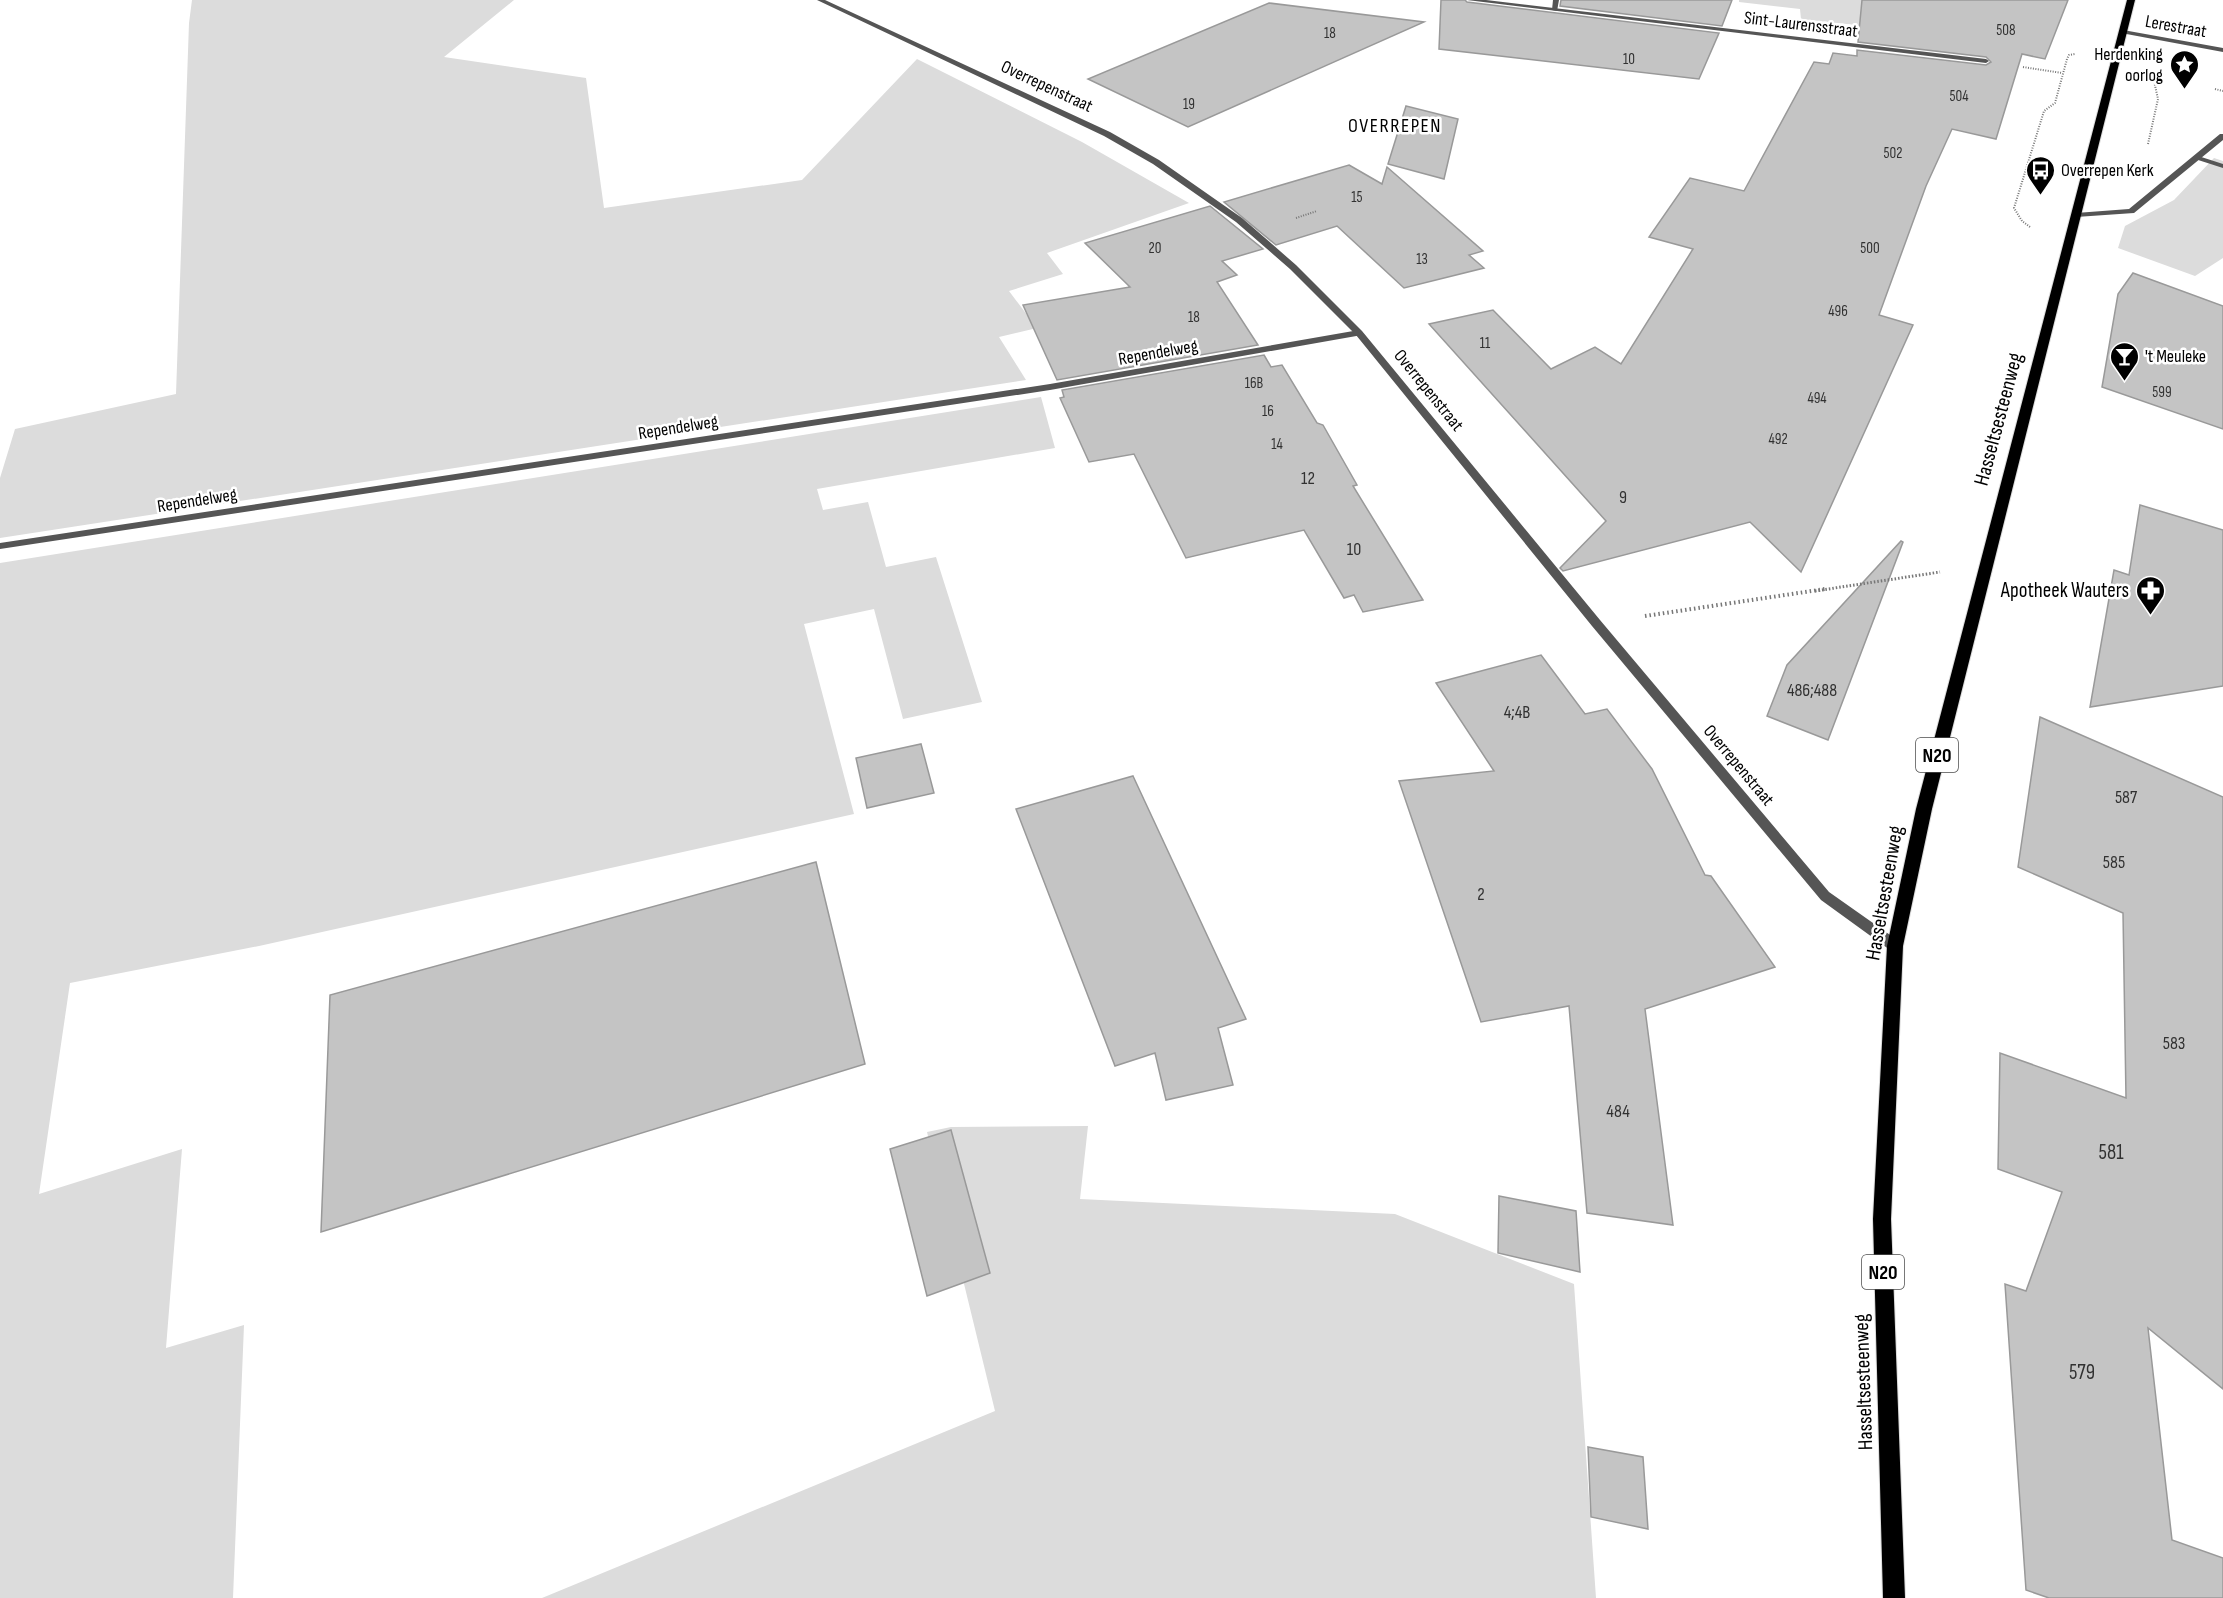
<svg xmlns="http://www.w3.org/2000/svg" width="2223" height="1598" viewBox="0 0 2223 1598" font-family="'Sofia Sans Condensed',sans-serif">
<style>
.green{fill:#dcdcdc}
.building{fill:#c4c4c4;stroke:#999;stroke-width:1.5}
.lines{fill:none;stroke-linecap:round;stroke-linejoin:round}
.primary-casing{stroke:#dbdbdb;stroke-width:2}
.path-far2{stroke:#777;stroke-width:2;stroke-dasharray:1 1.5;stroke-linecap:butt}
.path-far1{stroke:#777;stroke-width:3;stroke-dasharray:1.5 2;stroke-linecap:butt}
.path{stroke:#777;stroke-width:4;stroke-dasharray:1.5 3;stroke-linecap:butt}
.service{fill:#555;fill-rule:evenodd}
.minor{fill:#555;fill-rule:evenodd}
.tertiary{fill:#555;fill-rule:evenodd}
.primary{fill:#000;fill-rule:evenodd}
.labels{text-anchor:middle;stroke-width:5;stroke-linejoin:round;paint-order:stroke}
.far-number-label{font-size:15px;fill:#313131}
.far-street-label{font-size:18px;fill:#000;stroke:#fff}
.far-poi-label{font-size:18px;fill:#000;stroke:#fff;text-anchor:start}
.number-label{font-size:18px;fill:#313131}
.far-quarter-label{font-size:20px;letter-spacing:1.5px;fill:#000;stroke:#fff}
.shield{fill:#fff;stroke:#4c4c4c;stroke-width:1.5}
.shield-label{font-size:20px;font-weight:bold;fill:#000}
.street-label{font-size:21px;fill:#000;stroke:#fff}
.poi-label{font-size:21px;fill:#000;stroke:#fff;text-anchor:end}
.near-number-label{font-size:21px;fill:#313131}
</style>
<rect width="100%" height="100%" fill="#fff"/>
<g class="green">
<path d="M192,0h322l-70,57 142,21 18,130 198,-28 115,-121 165,83 107,61 -142,50 16,21 -54,17 28,37 -38,9 27,43 -1026,158v-60l15,-49 161,-35 13,-371z"/>
<path d="M1739,0h137l7,28 -82,-9 -1,-10 -61,-7z"/>
<path d="M2214,158l9,3v97l-28,18 -77,-28 7,-22 49,-26z"/>
<path d="M1041,397l14,51 -238,41 6,21 45,-8 18,65 50,-10 46,145 -79,17 -29,-110 -70,15 50,190 -595,132 -189,37 -31,211 143,-45 -16,199 78,-23 -11,273h-233v-1035z"/>
<path d="M1088,1126l-8,73 315,15 179,70 22,314h-1054l453,-187 -68,-279 24,-5z"/>
</g>
<g class="building">
<path d="M1441,0h24l2,2 252,31 -20,46 -260,-30z"/>
<path d="M1561,0h171l-10,26 -162,-20z"/>
<path d="M1862,0h206l-23,59 -23,-5 -26,85 -44,-10 -26,57 -47,129 34,10 -112,247 -51,-50 -187,49 -3,-3 46,-47 -177,-197 64,-14 58,59 44,-22 26,17 72,-115 -44,-12 41,-59 54,13 70,-129 15,2 4,-11 24,3v-6l129,15 5,-3 -5,-5 -128,-15z"/>
<path d="M1269,3l155,19 -236,105 -100,-48z"/>
<path d="M1406,106l52,13 -14,60 -56,-15z"/>
<path d="M1349,165l33,19 5,-17 96,84 -14,4 15,13 -80,20 -67,-62 -61,19 -52,-43z"/>
<path d="M1210,206l53,43 -41,12 15,14 -20,7 41,63 -201,35 -34,-75 107,-18 -45,-44z"/>
<path d="M2133,273l90,33v123l-121,-42 16,-93z"/>
<path d="M1264,355l7,12 11,-2 35,58 6,2 34,60 -4,1 70,114 -60,12 -9,-17 -10,3 -40,-68 -118,28 -52,-104 -45,8 -29,-64 4,-1 -2,-7z"/>
<path d="M2140,505l83,25v156l-133,21 24,-137 15,5z"/>
<path d="M1901,541l2,1 -75,198 -61,-24 20,-51z"/>
<path d="M1541,655l44,59 22,-5 45,60 53,106 6,1 64,91 -130,42 28,216 -86,-12 -18,-207 -88,16 -82,-241 95,-10 -58,-88z"/>
<path d="M2040,717l183,80v592l-75,-61 24,212 51,18v40h-174l-23,-8 -21,-306 21,7 36,-99 -64,-23 2,-116 126,45 -3,-185 -105,-46z"/>
<path d="M921,744l13,49 -67,15 -11,-50z"/>
<path d="M1133,776l113,243 -28,9 15,57 -67,15 -11,-47 -40,13 -99,-257z"/>
<path d="M816,862l49,202 -544,168 9,-237z"/>
<path d="M951,1130l39,143 -63,23 -37,-147z"/>
<path d="M1499,1196l77,15 4,61 -82,-19z"/>
<path d="M1588,1447l55,10 5,72 -57,-12z"/>
</g>
<g class="lines">
<defs>
<path id="primary" d="M2127,0h8l-203,809 -29,137 -12,273 14,379h-22l-10,-379 14,-273 29,-137z"/>
</defs>
<use href="#primary" class="primary-casing"/>
<g class="path-far2">
<path d="M2023,67l39,6"/>
<path d="M2215,89l8,2"/>
<path d="M2148,144l10,-45 -4,-18"/>
<path d="M1296,218l21,-7"/>
<path d="M2030,227l-8,-6 -8,-13 30,-97 11,-8 12,-44 2,-4 6,-1"/>
</g>
<path class="path-far1" d="M1815,591l125,-19"/>
<path class="path" d="M1645,616l180,-27"/>
<g class="service">
<path d="M1553,0h6l-2,11 -5,-1z"/>
<path d="M2195,155l28,9v4l-28,-9z"/>
</g>
<g class="minor">
<path d="M1467,0h19l500,59 3,2 -3,2z"/>
<path d="M2123,30l100,18v4l-102,-19v-2z"/>
<path d="M2220,134h3v6l-89,73 -58,4 -4,-2 4,-2 53,-4z"/>
<path d="M1359,330l4,3 -1,2 -312,55 -1050,159v-6l1050,-159z"/>
</g>
<path class="tertiary" d="M817,0h8l285,132 49,28 83,58 54,47 66,66 238,289 229,272 71,50 2,4 -2,4 -5,2 -5,-2 -69,-50 -229,-274 -236,-291 -66,-66 -54,-47 -83,-58 -49,-28z"/>
<use href="#primary" class="primary"/>
</g>
<defs>
<symbol id="sight-pin" viewBox="-11 -11 22 30"><path d="M0 17L-7.5 6A9.5 9.5 0 1 1 7.5 6Z" fill="#000" stroke="#fff"/><path d="M0-6L1.8-2.2L6-1.7L2.9 1.2L3.7 5.4L0 3.3L-3.7 5.4L-2.9 1.2L-6-1.7L-1.8-2.2Z" fill="#fff"/></symbol>
<symbol id="bus-pin" viewBox="-11 -11 22 30"><path d="M0 17L-7.5 6A9.5 9.5 0 1 1 7.5 6Z" fill="#000" stroke="#fff"/><path d="M-5-6H5V4H4V6H2V4H-2V6H-4V4H-5ZM-3.5-4V0h7V-4ZM-3.5 1.2v1.5H-2V1.2ZM2 1.2v1.5H3.5V1.2Z" fill="#fff"/></symbol>
<symbol id="bar-pin" viewBox="-11 -11 22 30"><path d="M0 17L-7.5 6A9.5 9.5 0 1 1 7.5 6Z" fill="#000" stroke="#fff"/><path d="M-6-5H6L.8 .8V4.5H3.5V6h-7V4.5H-.8V.8Z" fill="#fff"/></symbol>
<symbol id="pharmacy-pin" viewBox="-11 -11 22 30"><path d="M0 17L-7.5 6A9.5 9.5 0 1 1 7.5 6Z" fill="#000" stroke="#fff"/><path d="M-2-6h4v4h4v4h-4v4h-4v-4h-4v-4h4Z" fill="#fff"/></symbol>
</defs>
<g fill-rule="evenodd">
<use href="#sight-pin" x="2168" y="48" width="33" height="45"/>
<use href="#bus-pin" x="2024" y="154" width="33" height="45"/>
<use href="#bar-pin" x="2108" y="340" width="33" height="45"/>
<use href="#pharmacy-pin" x="2134" y="574" width="33" height="45"/>
</g>
<g class="labels">
<g class="far-number-label">
<text x="2006" y="35">508</text>
<text x="1330" y="38">18</text>
<text x="1629" y="64">10</text>
<text x="1959" y="101">504</text>
<text x="1189" y="109">19</text>
<text x="1893" y="158">502</text>
<text x="1357" y="202">15</text>
<text x="1155" y="253">20</text>
<text x="1870" y="253">500</text>
<text x="1422" y="264">13</text>
<text x="1838" y="316">496</text>
<text x="1194" y="322">18</text>
<text x="1485" y="348">11</text>
<text x="1254" y="388">16B</text>
<text x="2162" y="397">599</text>
<text x="1817" y="403">494</text>
<text x="1268" y="416">16</text>
<text x="1778" y="444">492</text>
<text x="1277" y="449">14</text>
</g>
<g class="far-street-label">
<text transform="translate(1801 24) rotate(7)" y="6">Sint-Laurensstraat</text>
<text transform="translate(2176 26) rotate(10)" y="6">Lerestraat</text>
<text transform="translate(1047 86) rotate(25)" y="6">Overrepenstraat</text>
<text transform="translate(1158 352) rotate(-10)" y="6">Rependelweg</text>
<text transform="translate(1429 390) rotate(51)" y="6">Overrepenstraat</text>
<text transform="translate(678 427) rotate(-9)" y="6">Rependelweg</text>
<text transform="translate(197 500) rotate(-9)" y="6">Rependelweg</text>
<text transform="translate(1739 765) rotate(50)" y="6">Overrepenstraat</text>
</g>
<g class="far-poi-label">
<text x="2163" y="60" text-anchor="end">Herdenking<tspan x="2163" dy="21">oorlog</tspan></text>
<text x="2061" y="176">Overrepen Kerk</text>
<text x="2145" y="362">'t Meuleke</text>
</g>
<g class="number-label">
<text x="1308" y="484">12</text>
<text x="1623" y="503">9</text>
<text x="1354" y="555">10</text>
<text x="1812" y="696">486;488</text>
<text x="1517" y="718">4;4B</text>
<text x="2126" y="803">587</text>
<text x="2114" y="868">585</text>
<text x="1481" y="900">2</text>
<text x="2174" y="1049">583</text>
<text x="1618" y="1117">484</text>
</g>
<g class="far-quarter-label">
<text x="1395" y="132">OVERREPEN</text>
</g>
<g class="shield">
<rect x="1916" y="738" width="42" height="34" rx="4.5"/>
<rect x="1862" y="1255" width="42" height="34" rx="4.5"/>
</g>
<g class="shield-label">
<text x="1937" y="762">N20</text>
<text x="1883" y="1279">N20</text>
</g>
<g class="street-label">
<text transform="translate(1998 419) rotate(-75)" y="7">Hasseltsesteenweg</text>
<text transform="translate(1884 893) rotate(-80)" y="7">Hasseltsesteenweg</text>
<text transform="translate(1863 1382) rotate(-92)" y="7">Hasseltsesteenweg</text>
</g>
<g class="poi-label">
<text x="2129" y="597">Apotheek Wauters</text>
</g>
<g class="near-number-label">
<text x="2111" y="1159">581</text>
<text x="2082" y="1379">579</text>
</g>
</g>
</svg>
